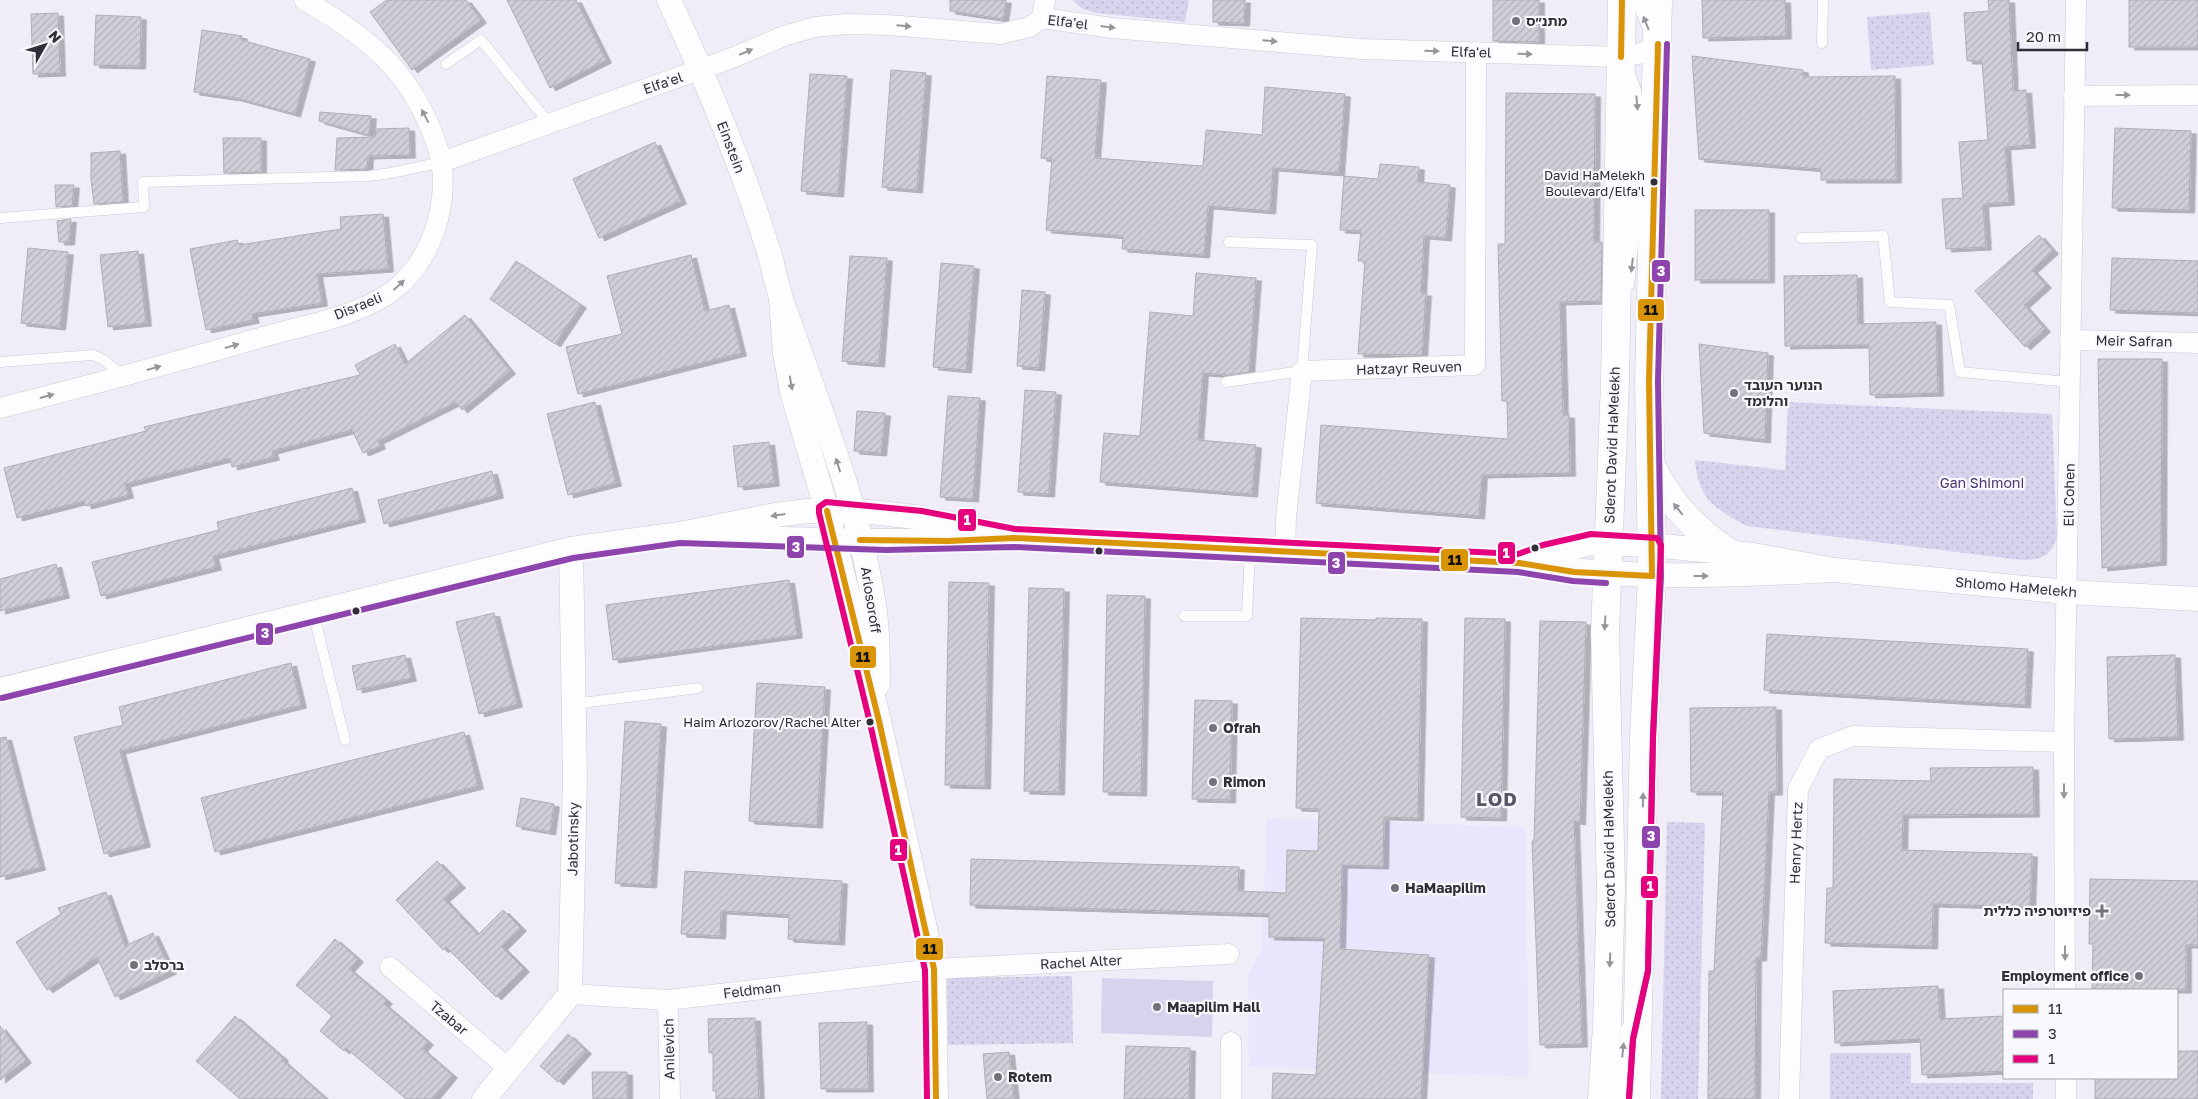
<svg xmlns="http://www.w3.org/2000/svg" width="2198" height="1099" viewBox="0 0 2198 1099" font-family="'Golos Text','Noto Sans Hebrew',sans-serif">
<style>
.built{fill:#eae5fc}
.green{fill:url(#green-dots)}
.pitch{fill:#d8d2ed}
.building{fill:url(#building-hatch);stroke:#b0adb6;filter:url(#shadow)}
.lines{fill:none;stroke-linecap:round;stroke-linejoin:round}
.service-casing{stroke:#ccc9d3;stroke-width:11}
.minor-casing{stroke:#ccc9d3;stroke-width:21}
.tertiary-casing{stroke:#ccc9d3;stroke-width:25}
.secondary-casing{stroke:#ccc9d3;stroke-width:29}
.service{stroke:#fdfcfe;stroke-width:10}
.minor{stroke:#fdfcfe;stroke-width:20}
.tertiary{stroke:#fdfcfe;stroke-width:24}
.secondary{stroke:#fdfcfe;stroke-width:28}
.bus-1-casing{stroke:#f9f8fc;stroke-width:10}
.bus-2-casing{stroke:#f9f8fc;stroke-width:10}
.bus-3-casing{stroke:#f9f8fc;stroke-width:10}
.bus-1{stroke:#d99408;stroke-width:6}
.bus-2{stroke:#8e44ad;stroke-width:6}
.bus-3{stroke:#e5007d;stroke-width:6}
.oneway{fill:#97959a}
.poi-dot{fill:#74717b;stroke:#f9f8fc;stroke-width:2}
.bus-dot{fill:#312e37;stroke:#f9f8fc;stroke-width:2}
.labels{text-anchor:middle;stroke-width:4.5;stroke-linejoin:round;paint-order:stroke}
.bus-label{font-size:13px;fill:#312e37;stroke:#f9f8fc;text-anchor:end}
.poi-label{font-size:14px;font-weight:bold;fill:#312e37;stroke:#f9f8fc;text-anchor:start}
.street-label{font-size:14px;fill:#312e37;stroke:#f9f8fc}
.park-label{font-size:14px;fill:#483470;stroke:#f9f8fc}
.district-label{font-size:19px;font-weight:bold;letter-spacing:1px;fill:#595468;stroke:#f9f8fc}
.line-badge{stroke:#f9f8fc;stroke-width:2}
.badge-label{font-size:14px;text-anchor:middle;font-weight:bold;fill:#fff}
.pale-badge-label{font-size:14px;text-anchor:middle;font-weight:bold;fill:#111}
</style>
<defs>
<pattern id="green-dots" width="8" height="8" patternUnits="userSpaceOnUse" patternTransform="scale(1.25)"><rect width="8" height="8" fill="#d8d2ed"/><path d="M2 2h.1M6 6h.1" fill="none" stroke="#bab5cc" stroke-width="1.8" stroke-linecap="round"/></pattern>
<pattern id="building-hatch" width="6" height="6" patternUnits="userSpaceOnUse" patternTransform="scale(1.25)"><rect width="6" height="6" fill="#d1ced8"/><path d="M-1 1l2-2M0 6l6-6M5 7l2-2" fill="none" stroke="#b4b1ba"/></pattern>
<filter id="shadow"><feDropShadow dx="5.5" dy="3" stdDeviation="0" flood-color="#0004"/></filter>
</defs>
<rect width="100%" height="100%" fill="#f0edf9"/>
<path class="built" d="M1267,818l258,9 4,250 -280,-10 -1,-92 14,-26z"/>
<g class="green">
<path d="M1072,0h117l-4,22 -88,-9 -14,-4z"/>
<path d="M1930,12l4,53 -63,5 -4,-53z"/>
<path d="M1788,402l264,12 5,122c-6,24 -21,25 -44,23l-266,-33c-32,-17 -49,-27 -52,-66l90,10z"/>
<path d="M1667,822l38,1 -7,276h-37z"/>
<path d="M1072,976l1,67 -125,2 -1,-67z"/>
<path d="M1830,1053h81v30h122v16h-203z"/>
</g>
<path class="pitch" d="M1102,978l111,3 -1,56 -111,-4z"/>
<g class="building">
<path d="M387,0h79l15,20 -69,50 -42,-58z"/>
<path d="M507,0h69l30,60 -56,28z"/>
<path d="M950,0h56l-3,19 -53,-8z"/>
<path d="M1213,0h32l-1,23 -31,-1z"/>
<path d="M1493,0h46v42l-46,-1z"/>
<path d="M1702,0h83l1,36 -83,2z"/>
<path d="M1988,0h21l4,91 13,-1 4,55 -25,2 4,55 -26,2 3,43 -40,2 -4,-50 21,-1 -4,-56 29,-2 -6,-79h-15l-3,-48 25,-2z"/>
<rect x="2129" y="0" width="69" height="47"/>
<path d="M58,13l2,60 -27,1 -2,-60z"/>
<path d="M96,15l45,2 -1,49 -46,-1z"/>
<path d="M202,30l40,6 -1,4 69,19 -15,55 -59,-16 -42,-6z"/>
<path d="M1692,56l111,14v7l92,-1 1,104h-75v-11l-122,-10z"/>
<path d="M891,70l35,3 -9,117 -35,-3z"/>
<path d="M810,74l37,2 -9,118 -37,-3z"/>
<path d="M1047,76l54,4 -6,78 108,8 3,-36 56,5 3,-48 80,7 -6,79 -66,-5 -3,43 -62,-5 -4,49 -82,-6 1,-13 -77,-6 6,-71 -11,-1z"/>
<path d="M1506,93l89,1 -1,148h8l-1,59 -41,1 3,113h6l1,58 -88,2 -3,41 -163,-13 5,-78 187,14 -1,-38h-5l-4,-157h7z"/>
<path d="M320,112l51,4 -2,19 -50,-14z"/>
<path d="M409,128l1,27 -42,1 -1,13 -32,1 2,-32 38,-1 1,-8z"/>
<path d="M2115,128l76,3 -2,79 -77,-2z"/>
<path d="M223,138h38v34l-37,1z"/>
<path d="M655,142l26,59 -82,37 -26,-59z"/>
<path d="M120,151l3,51 -29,2 -3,-25v-26z"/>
<path d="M1380,164l39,3 -1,15 32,3 -4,53 -22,-2 -3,57h5l-4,62 -64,-1 7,-93h-7l3,-30 -21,-1 4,-54 34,3z"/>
<path d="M55,185h19l-2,21 -16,1z"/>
<rect x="1695" y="210" width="74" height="70"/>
<path d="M383,214l5,55 -71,5 5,29 -70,11 2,6 -48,10 -16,-81 47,-9 2,5 102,-16 -1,-12z"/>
<path d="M71,219l-2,23h-10l-2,-21z"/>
<path d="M2039,235l14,16 -21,19 14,15 -22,20 21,24 -20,18 -50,-56z"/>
<path d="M28,248l40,4 -8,75 -39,-4z"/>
<path d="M138,251l8,72 -38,4 -8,-72z"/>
<path d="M691,255l14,56 24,-6 12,48 -163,41 -12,-47 56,-13 -15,-58z"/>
<path d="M850,256l37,2 -8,106 -37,-3z"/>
<path d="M2112,258l86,3v52l-88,-3z"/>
<path d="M516,261l65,44 -26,39 -65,-45z"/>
<path d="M941,263l33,3 -8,104 -33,-3z"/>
<path d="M1196,273l60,5 -7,94 -21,3 -25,-2 -5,67 58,5 -4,49 -152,-12 4,-49 36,3 10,-124 43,4z"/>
<path d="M1857,275l1,49 78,-2 2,71 -68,2 -1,-50 -84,1 -1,-70z"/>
<path d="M1022,290l23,2 -6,76 -22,-2z"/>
<path d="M465,315l45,56 -48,39 -6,-8 -78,39 2,5 -17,7 -11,-23 -80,21 2,6 -42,10 -2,-9 -105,26 3,11 -42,11 -2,-5 -67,17 -13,-50 142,-37 -2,-4 216,-52 -5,-10 40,-21 10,20z"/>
<path d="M1699,344l69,9 -3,87 -61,-7z"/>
<path d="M2098,359h64l-1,203 -59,6z"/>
<path d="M1025,390l31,2 -7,102 -31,-2z"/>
<path d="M948,396l32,2 -7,101 -33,-2z"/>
<path d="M595,402l21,81 -48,12 -21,-81z"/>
<path d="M857,411l28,2 -4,40 -27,-2z"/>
<path d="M769,442l5,41 -36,4 -5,-41z"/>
<path d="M492,471l6,24 -114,29 -6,-24z"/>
<path d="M352,488l8,31 -147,37 3,11 -115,29 -9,-34 127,-32 -2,-8z"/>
<path d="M56,564l8,31 -64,16v-32z"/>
<path d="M789,580l8,55 -184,25 -7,-55z"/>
<path d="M949,582l40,1 -4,203 -40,-1z"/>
<path d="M1029,588l35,1 -5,203 -35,-1z"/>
<path d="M1107,595l38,1 -4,197 -38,-1z"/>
<path d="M494,613l23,91 -38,10 -23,-92z"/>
<path d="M1301,618l75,2v-2l46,1 -4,199 -34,-1 -1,49 -41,-1 -2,84 89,6 -8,144h-149l1,-26 43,2 8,-137 -55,-1v-23l-299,-9 1,-46 268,8 -1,24 48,2 1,-43 31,1 1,-42 -23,-1z"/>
<path d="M1465,618l40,1 -4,199 -40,-1z"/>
<path d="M1540,621l46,1 -6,200 -6,-1 8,223 -42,1 -8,-204h2z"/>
<path d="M1767,634l261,15 -3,56 -261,-15z"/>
<path d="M405,655l6,23 -54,12 -5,-24z"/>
<path d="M2175,655l3,82 -69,2 -2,-82z"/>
<path d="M291,663l10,42 -181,46 25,93 -41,10 -30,-117 49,-12 -4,-18z"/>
<path d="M757,683l68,4 -8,138 -68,-4z"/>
<path d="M1195,700l37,1 -2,99 -38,-1z"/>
<path d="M1776,707l1,85h-8l-8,166h-5l-1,141h-47l1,-128h5l9,-179h-32l-1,-84z"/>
<path d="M625,721l36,3 -10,161 -36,-2z"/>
<path d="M464,732l14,54 -263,66 -14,-54z"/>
<path d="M6,737l34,130 -40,10v-139z"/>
<path d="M2033,767l1,47 -131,1 -1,35 130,4 -2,53 -97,-3 -1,42 -107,-3 2,-55h6l1,-109 97,2 -1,-13z"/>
<path d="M521,798l33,6 -4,28 -34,-6z"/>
<path d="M437,861l23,24 -16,14 34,36 25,-25 18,18 -19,19 22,22 -28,28 -50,-50 -3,3 -47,-50z"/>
<path d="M685,871l157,10 -3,61 -51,-3 1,-24 -68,-4 -1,25 -39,-2z"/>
<path d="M2090,879l108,2v64h-12v45h-94l1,-46h-4z"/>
<path d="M106,892l19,54 28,-13 18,38 -56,26 -18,-40 -50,33 -31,-48 45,-28 -3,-6z"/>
<path d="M335,939l23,20 -9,10 38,32 -3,3 44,38 -6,7 30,26 -20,24h-26l-60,-51 -2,3 -24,-20 12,-15 -36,-31z"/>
<path d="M1938,986l2,33 64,-3v55l-82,4 -2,-36 -85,4 -2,-52z"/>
<path d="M235,1016l48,42 -1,2 44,39h-86l-44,-38z"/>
<path d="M755,1018l4,81h-43v-8h-3v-38h-4l-1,-34z"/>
<path d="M867,1022l1,67h-47l-2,-66z"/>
<path d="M0,1026l26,34 -26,20z"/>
<path d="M568,1034l18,17 -28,31 -18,-16z"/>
<path d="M1126,1046l64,2 -1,51h-65z"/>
<path d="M2177,1051h21v48h-103v-21h82z"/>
<path d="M1009,1052l5,47h-27l-4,-45z"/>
<path d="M592,1072h35v27h-34z"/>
</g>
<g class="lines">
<defs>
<g id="service">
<path d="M1640,0l1,12 8,19"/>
<path d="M1822,43l1,-43"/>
<path d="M446,64l35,-24 68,83"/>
<path d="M1629,71l7,19 2,16 -2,110 -7,69"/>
<path d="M0,218l144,-11 -1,-25 226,-6 22,-3 51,-11"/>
<path d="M1801,238l82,-2 7,66 59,3 11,67 110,10"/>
<path d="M0,362l93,-7 11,5 18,16"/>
<path d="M1226,382l76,-11 10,-126 -83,-3"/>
<path d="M313,612l32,128"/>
<path d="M1184,616h63l3,-65"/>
<path d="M574,704l124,-16"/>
<path d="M1620,1099l6,-71"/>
</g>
<g id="minor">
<path d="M1042,18l3,-18"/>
<path d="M2074,96l124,-1"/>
<path d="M442,162l290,-104 52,-22 31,-9 32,-3 41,1 112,9 30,-7 12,-9 70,10 250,21 259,8 18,-3 19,-10"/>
<path d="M2070,340l128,3"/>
<path d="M0,408c88,-22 176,-46 263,-71 41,-12 89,-19 125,-43 44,-28 65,-97 50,-145 -24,-76 -68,-111 -134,-149"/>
<path d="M1285,553l1,-35 16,-147 173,-6 1,-313"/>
<path d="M390,967l119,102"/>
<path d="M2065,990l-1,-248 12,-742"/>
<path d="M570,994l98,6 266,-31 295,-15"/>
<path d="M668,1000l2,99"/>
<path d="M2066,1078v21"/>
<path d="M1231,1099v-57"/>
<path d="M1789,1099l9,-310 21,-40 34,-13 211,6"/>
</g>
<g id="tertiary">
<path d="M669,0c37,80 72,162 98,246 6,18 9,37 15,55 35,102 78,204 93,311 3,24 3,48 3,72"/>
<path d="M781,299l4,54 7,39 35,119 52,210 55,248 2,130"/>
<path d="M680,534c111,6 223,10 334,4l505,25c105,17 209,13 315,7"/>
<path d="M1523,562l22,-8 47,-11 60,2 102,10 80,15 234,22 130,7"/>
<path d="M0,690l571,-141 109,-15 95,-19 32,-4 63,1 46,5 73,14"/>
<path d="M484,1099l86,-105 5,-217 -4,-228"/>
</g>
<g id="secondary">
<path d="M1653,469c18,36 42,61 75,83"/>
<path d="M1602,1099l5,-73 4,-138 -6,-256 10,-250 7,-382"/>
<path d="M1636,1099l8,-362 8,-161 -3,-195 9,-381"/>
</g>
</defs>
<use href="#service" class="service-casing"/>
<use href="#minor" class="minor-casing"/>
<use href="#tertiary" class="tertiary-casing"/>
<use href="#secondary" class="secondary-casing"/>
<use href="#service" class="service"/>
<use href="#minor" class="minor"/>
<use href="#tertiary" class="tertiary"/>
<use href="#secondary" class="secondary"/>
<defs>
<g id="bus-1">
<path d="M1621,57l1,-57"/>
<path d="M827,511l52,210 55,248 2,130"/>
<path d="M860,540l88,1 66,-3 505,25 55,9 78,4"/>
<path d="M1652,576l-3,-195 9,-337"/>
</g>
<g id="bus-2">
<path d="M2,698l571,-140 107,-15 206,7 128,-3 504,25 55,9 33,2"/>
<path d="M1629,1099l4,-60 15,-68 5,-234 8,-161 -3,-195 9,-337"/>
</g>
<path id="bus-3" d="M927,1099l-2,-129 -55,-247 -51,-210v-6l7,-5 96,9 93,18 503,25 25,-9 48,-11 66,4 4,7 -8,192 -5,234 -15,68 -4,60"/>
</defs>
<use href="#bus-1" class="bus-1-casing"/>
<use href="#bus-2" class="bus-2-casing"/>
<use href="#bus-3" class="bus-3-casing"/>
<use href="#bus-1" class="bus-1"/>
<use href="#bus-2" class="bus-2"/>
<use href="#bus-3" class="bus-3"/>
</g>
<defs><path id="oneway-solid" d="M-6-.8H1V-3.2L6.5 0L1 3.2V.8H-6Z" transform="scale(1.25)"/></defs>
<g class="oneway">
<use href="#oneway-solid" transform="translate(1646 23) rotate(-112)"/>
<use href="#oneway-solid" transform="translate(904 26) rotate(5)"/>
<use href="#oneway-solid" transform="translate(1108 27) rotate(7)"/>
<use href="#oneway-solid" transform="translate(1270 41) rotate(5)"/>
<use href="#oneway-solid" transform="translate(1432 51) rotate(2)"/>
<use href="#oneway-solid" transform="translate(746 52) rotate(-23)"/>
<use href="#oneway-solid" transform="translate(1525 54) rotate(2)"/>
<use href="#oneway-solid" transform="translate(2123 95)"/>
<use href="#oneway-solid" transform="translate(1637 103) rotate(85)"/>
<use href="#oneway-solid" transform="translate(425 116) rotate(-118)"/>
<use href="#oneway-solid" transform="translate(1632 265) rotate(97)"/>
<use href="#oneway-solid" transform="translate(399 285) rotate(-43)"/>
<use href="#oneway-solid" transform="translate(232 346) rotate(-16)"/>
<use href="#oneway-solid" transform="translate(154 368) rotate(-16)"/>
<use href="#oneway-solid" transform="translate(791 383) rotate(80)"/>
<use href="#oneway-solid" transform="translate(47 396) rotate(-15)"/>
<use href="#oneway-solid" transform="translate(838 465) rotate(-107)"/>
<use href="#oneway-solid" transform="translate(1678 509) rotate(-129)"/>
<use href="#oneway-solid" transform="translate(778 515) rotate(172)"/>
<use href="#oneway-solid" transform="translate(1701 576)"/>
<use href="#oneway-solid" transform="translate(1605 623) rotate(93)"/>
<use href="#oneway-solid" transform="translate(2064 791) rotate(90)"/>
<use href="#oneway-solid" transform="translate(1643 800) rotate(-89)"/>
<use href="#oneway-solid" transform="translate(2065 953) rotate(90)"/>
<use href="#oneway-solid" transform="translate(1610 960) rotate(92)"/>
<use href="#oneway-solid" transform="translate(1623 1050) rotate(-84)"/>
</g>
<g class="poi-dot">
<circle cx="1516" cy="21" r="5"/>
<circle cx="1734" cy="393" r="5"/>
<circle cx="1213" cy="728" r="5"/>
<circle cx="1213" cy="782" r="5"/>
<circle cx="1395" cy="888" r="5"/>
<path d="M2099.5 903.5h5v5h5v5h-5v5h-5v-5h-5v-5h5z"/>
<circle cx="134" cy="965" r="5"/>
<circle cx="2139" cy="976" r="5"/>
<circle cx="1157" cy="1007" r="5"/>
<circle cx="998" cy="1077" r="5"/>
</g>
<g class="bus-dot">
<circle cx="1654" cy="182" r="4.5"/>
<circle cx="1535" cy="548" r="4.5"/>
<circle cx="1099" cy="551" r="4.5"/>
<circle cx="356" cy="611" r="4.5"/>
<circle cx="870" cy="722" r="4.5"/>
</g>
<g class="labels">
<g class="bus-label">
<text x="1645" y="180">David HaMelekh<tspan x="1645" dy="16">Boulevard/Elfa'l</tspan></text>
<text x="861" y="727">Haim Arlozorov/Rachel Alter</text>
</g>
<g class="poi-label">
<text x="1526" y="26">מתנ״ס</text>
<text x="1744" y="390">הנוער העובד<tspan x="1744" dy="16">והלומד</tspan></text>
<text x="1223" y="733">Ofrah</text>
<text x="1223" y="787">Rimon</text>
<text x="1405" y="893">HaMaapilim</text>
<text x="2091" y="916" text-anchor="end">פיזיוטרפיה כללית</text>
<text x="144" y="970">ברסלב</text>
<text x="2129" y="981" text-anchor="end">Employment office</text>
<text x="1167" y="1012">Maapilim Hall</text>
<text x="1008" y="1082">Rotem</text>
</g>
<g class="street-label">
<text transform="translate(1068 22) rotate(7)" y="5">Elfa'el</text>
<text transform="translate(1471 52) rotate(2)" y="5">Elfa'el</text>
<text transform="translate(663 83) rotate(-19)" y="5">Elfa'el</text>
<text transform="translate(731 147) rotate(69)" y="5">Einstein</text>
<text transform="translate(358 306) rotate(-22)" y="5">Disraeli</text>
<text transform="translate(2134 341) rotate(1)" y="5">Meir Safran</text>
<text transform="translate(1409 368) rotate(-2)" y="5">Hatzayr Reuven</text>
<text transform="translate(1612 445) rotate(-88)" y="5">Sderot David HaMelekh</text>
<text transform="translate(2069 495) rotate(-89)" y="5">Eli Cohen</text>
<text transform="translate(2016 587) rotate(5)" y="5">Shlomo HaMelekh</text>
<text transform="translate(871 600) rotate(81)" y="5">Arlosoroff</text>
<text transform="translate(573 839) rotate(-89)" y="5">Jabotinsky</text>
<text transform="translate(1796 843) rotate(-88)" y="5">Henry Hertz</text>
<text transform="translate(1609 849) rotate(-91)" y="5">Sderot David HaMelekh</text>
<text transform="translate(1081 962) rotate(-3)" y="5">Rachel Alter</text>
<text transform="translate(752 990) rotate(-7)" y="5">Feldman</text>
<text transform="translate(449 1018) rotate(40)" y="5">Tzabar</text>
<text transform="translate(669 1049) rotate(-91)" y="5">Anilevich</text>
</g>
<g class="park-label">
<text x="1982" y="488">Gan Shimoni</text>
</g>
<g class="district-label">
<text x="1497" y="806">LOD</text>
</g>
</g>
<g class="line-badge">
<rect x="1651" y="259" width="20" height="24" rx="5" fill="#8e44ad"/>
<rect x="1637" y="298" width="28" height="24" rx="5" fill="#d99408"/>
<rect x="957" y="508" width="20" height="24" rx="5" fill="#e5007d"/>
<rect x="786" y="535" width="19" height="24" rx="5" fill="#8e44ad"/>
<rect x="1497" y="541" width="19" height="24" rx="5" fill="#e5007d"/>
<rect x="1440" y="548" width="29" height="24" rx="5" fill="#d99408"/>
<rect x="1327" y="551" width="19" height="24" rx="5" fill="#8e44ad"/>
<rect x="255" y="622" width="19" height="24" rx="5" fill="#8e44ad"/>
<rect x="849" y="645" width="28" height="24" rx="5" fill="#d99408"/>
<rect x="1641" y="825" width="20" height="24" rx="5" fill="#8e44ad"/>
<rect x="889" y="838" width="19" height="24" rx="5" fill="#e5007d"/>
<rect x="1640" y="875" width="19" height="24" rx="5" fill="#e5007d"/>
<rect x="915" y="937" width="29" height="24" rx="5" fill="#d99408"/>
</g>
<g class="badge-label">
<text x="1661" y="276">3</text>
<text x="967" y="525">1</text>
<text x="796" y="552">3</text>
<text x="1506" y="558">1</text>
<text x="1336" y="568">3</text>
<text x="265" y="638">3</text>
<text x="1651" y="841">3</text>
<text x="898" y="855">1</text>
<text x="1650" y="891">1</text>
</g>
<g class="pale-badge-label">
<text x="1651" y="315">11</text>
<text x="1455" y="565">11</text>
<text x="863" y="662">11</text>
<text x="930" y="954">11</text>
</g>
<rect x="2003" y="989" width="175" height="90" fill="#f9f8fc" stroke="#a9a7ad"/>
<rect x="2013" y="1005" width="25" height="8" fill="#d99408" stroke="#a9a7ad"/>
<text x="2048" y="1014" font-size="15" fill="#312e37">11</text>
<rect x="2013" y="1030" width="25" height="8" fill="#8e44ad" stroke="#a9a7ad"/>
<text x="2048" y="1039" font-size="15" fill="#312e37">3</text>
<rect x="2013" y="1055" width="25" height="8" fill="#e5007d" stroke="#a9a7ad"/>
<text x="2048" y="1064" font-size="15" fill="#312e37">1</text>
<g transform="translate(45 45) rotate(51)" stroke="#f9f8fc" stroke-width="4" paint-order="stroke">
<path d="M0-4L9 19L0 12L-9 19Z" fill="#312e37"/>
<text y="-8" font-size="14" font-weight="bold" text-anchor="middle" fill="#312e37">N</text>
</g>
<path d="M2018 42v8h69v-8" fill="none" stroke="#312e37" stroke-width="2.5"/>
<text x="2026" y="42" font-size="15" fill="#312e37" stroke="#f9f8fc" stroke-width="4" paint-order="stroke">20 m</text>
</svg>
